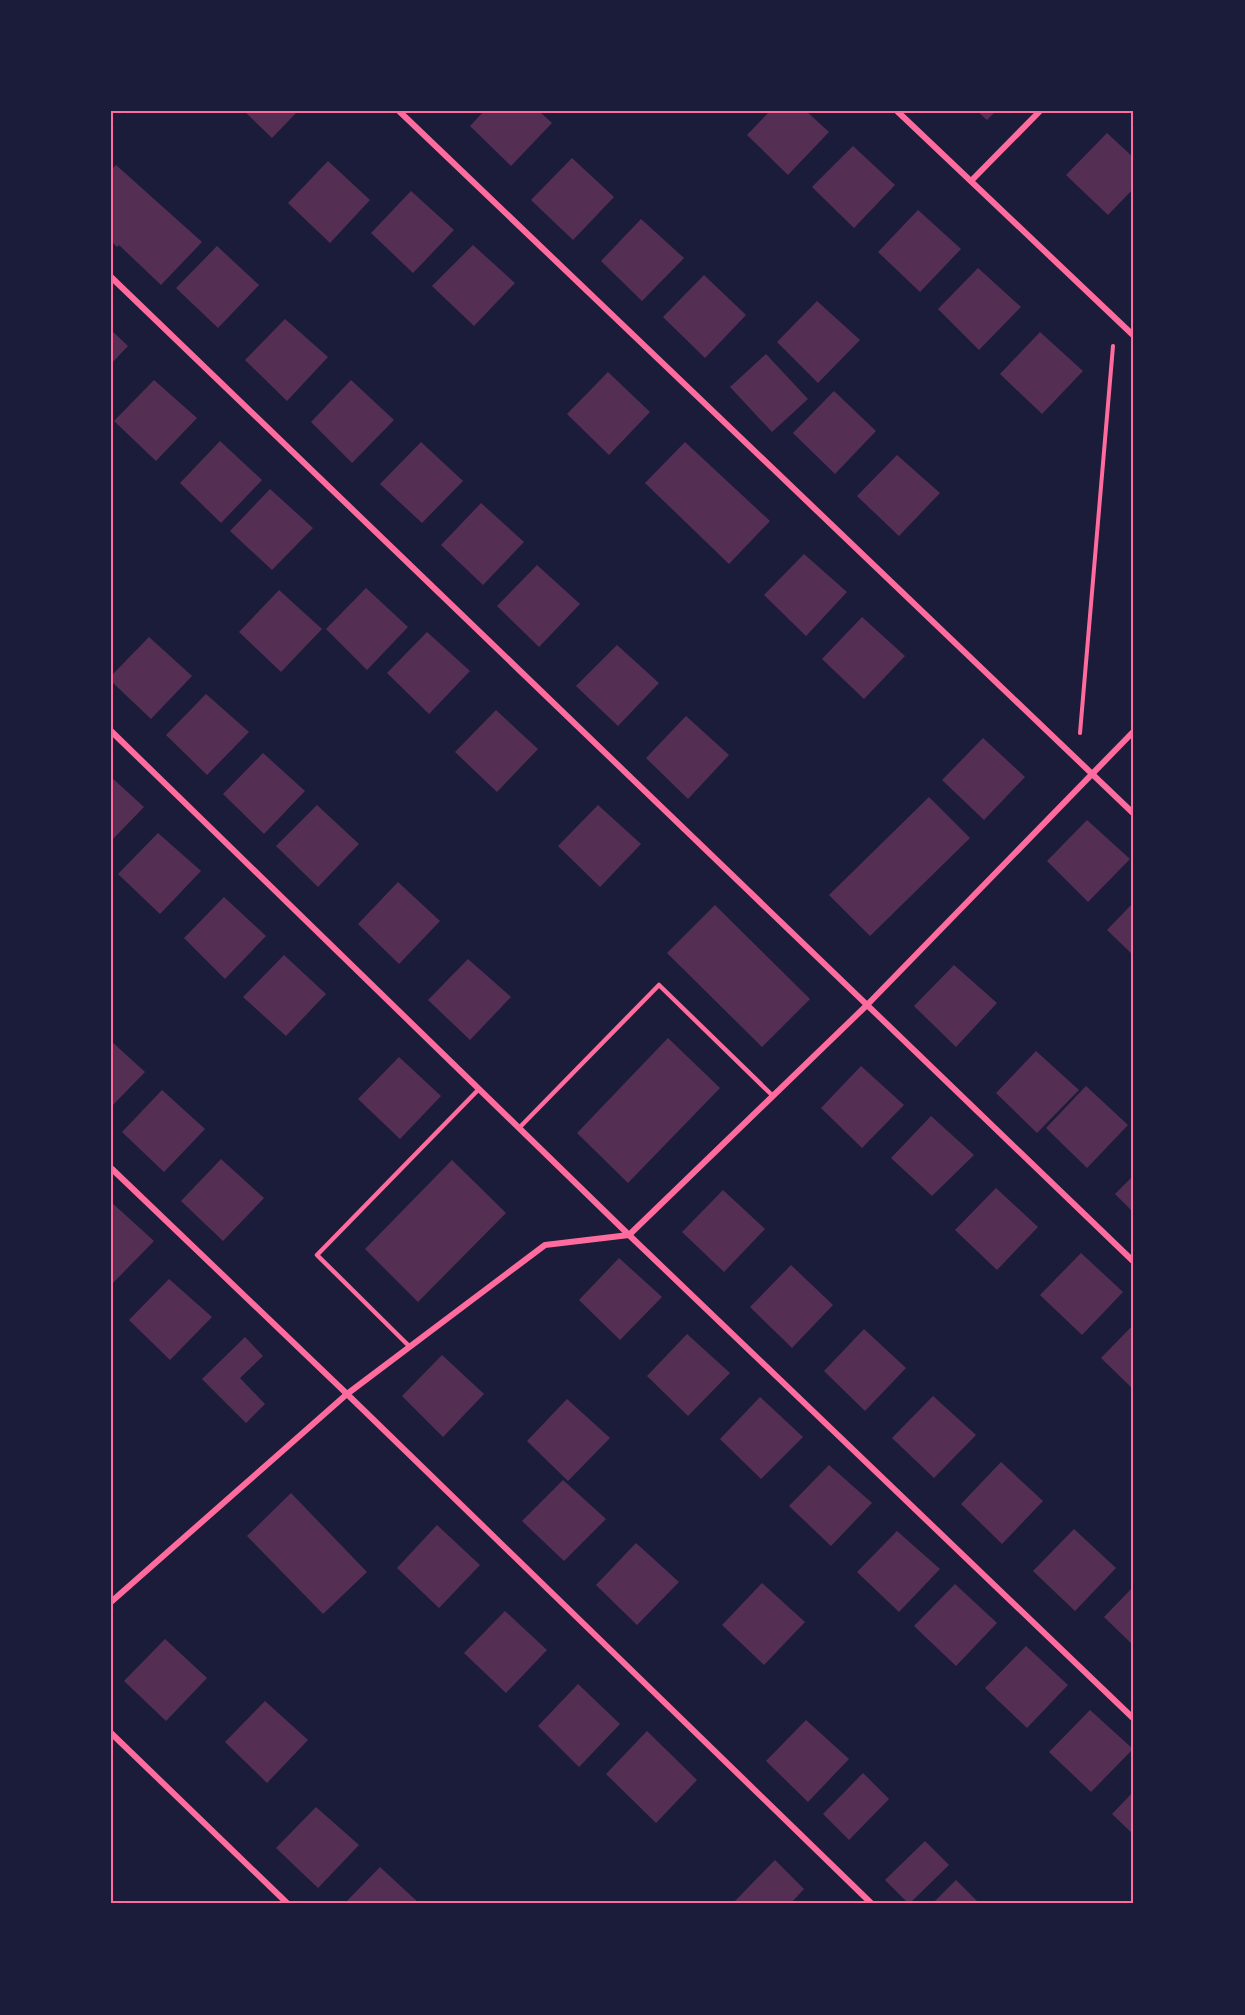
<svg xmlns="http://www.w3.org/2000/svg" width="1245" height="2015" viewBox="0 0 1245 2015" font-family="Montserrat,sans-serif">
<style>
.building{fill:#542f53}
.lines{fill:none;stroke-linecap:round;stroke-linejoin:round}
.path{stroke:#ff6b9d;stroke-width:4}
.service{stroke:#ff6b9d;stroke-width:4.5}
.minor{stroke:#ff6b9d;stroke-width:6}
.neatline{fill:none;stroke:#ff6b9d;stroke-width:2}
</style>
<rect width="100%" height="100%" fill="#1b1b3a"/>
<g class="building">
<path d="M244,111h54l-26,27z"/>
<path d="M484,111h55l13,12 -41,43 -41,-40z"/>
<path d="M770,111h36l23,21 -41,43 -41,-40z"/>
<path d="M977,111h19l-9,9z"/>
<path d="M1107,133l27,25v30l-26,27 -42,-40z"/>
<path d="M853,146l42,39 -41,43 -42,-41z"/>
<path d="M572,158l42,39 -41,43 -42,-40z"/>
<path d="M328,161l42,39 -40,43 -42,-40z"/>
<path d="M116,165l86,77 -41,43 -42,-40 -2,2 -6,-6v-71z"/>
<path d="M411,191l43,39 -41,43 -42,-40z"/>
<path d="M918,210l43,39 -41,43 -42,-40z"/>
<path d="M641,219l43,39 -42,43 -41,-40z"/>
<path d="M473,245l42,38 -41,43 -42,-40z"/>
<path d="M217,246l42,39 -41,43 -42,-40z"/>
<path d="M978,268l43,39 -42,43 -41,-41z"/>
<path d="M704,275l42,40 -41,43 -42,-41z"/>
<path d="M817,301l43,39 -42,43 -41,-41z"/>
<path d="M285,319l43,38 -41,44 -42,-41z"/>
<path d="M111,330l17,16 -17,18z"/>
<path d="M1040,332l43,39 -41,43 -42,-40z"/>
<path d="M766,354l42,45 -36,33 -42,-45z"/>
<path d="M608,372l42,40 -41,43 -42,-41z"/>
<path d="M154,380l43,38 -41,43 -42,-40z"/>
<path d="M351,380l43,40 -42,43 -41,-41z"/>
<path d="M834,391l42,40 -41,43 -42,-41z"/>
<path d="M220,441l42,39 -41,43 -41,-40z"/>
<path d="M421,442l42,39 -41,42 -42,-39z"/>
<path d="M685,442l85,79 -41,43 -84,-81z"/>
<path d="M897,455l43,38 -41,43 -42,-40z"/>
<path d="M270,489l43,39 -41,42 -42,-39z"/>
<path d="M481,503l43,39 -41,43 -42,-40z"/>
<path d="M804,554l43,38 -41,44 -42,-41z"/>
<path d="M537,565l43,39 -41,43 -42,-41z"/>
<path d="M366,588l42,39 -41,43 -41,-41z"/>
<path d="M279,590l43,39 -41,43 -42,-40z"/>
<path d="M862,617l43,39 -41,43 -42,-40z"/>
<path d="M427,632l43,39 -41,43 -42,-41z"/>
<path d="M149,637l43,39 -41,43 -40,-38v-5z"/>
<path d="M617,645l42,38 -41,43 -42,-40z"/>
<path d="M206,694l43,38 -42,43 -41,-40z"/>
<path d="M496,710l42,39 -41,43 -42,-40z"/>
<path d="M686,716l43,39 -41,44 -42,-41z"/>
<path d="M983,738l42,39 -41,43 -42,-40z"/>
<path d="M263,753l42,38 -41,43 -41,-40z"/>
<path d="M111,777l33,30 -33,34z"/>
<path d="M929,797l41,41 -100,98 -41,-41z"/>
<path d="M317,805l42,39 -41,43 -42,-41z"/>
<path d="M598,805l43,39 -41,43 -42,-41z"/>
<path d="M1087,820l43,39 -42,43 -41,-41z"/>
<path d="M158,833l43,38 -41,43 -42,-40z"/>
<path d="M398,882l42,39 -41,43 -41,-40z"/>
<path d="M224,897l42,39 -41,43 -41,-41z"/>
<path d="M1134,902v54l-27,-26z"/>
<path d="M715,905l95,94 -48,48 -95,-94z"/>
<path d="M284,955l42,39 -40,42 -43,-39z"/>
<path d="M468,959l43,38 -41,43 -42,-40z"/>
<path d="M954,965l43,38 -41,44 -42,-41z"/>
<path d="M668,1038l52,50 -92,95 -51,-50z"/>
<path d="M111,1041l34,31 -34,35z"/>
<path d="M1036,1051l43,39 -42,43 -41,-40z"/>
<path d="M399,1057l42,39 -41,43 -42,-40z"/>
<path d="M861,1066l43,39 -42,43 -41,-40z"/>
<path d="M1086,1086l42,39 -41,43 -41,-40z"/>
<path d="M162,1090l43,39 -41,43 -42,-40z"/>
<path d="M931,1116l43,39 -42,41 -41,-38z"/>
<path d="M221,1159l43,39 -41,43 -42,-40z"/>
<path d="M452,1160l54,53 -88,89 -53,-53z"/>
<path d="M1134,1175v38l-19,-19z"/>
<path d="M996,1188l42,39 -41,43 -42,-40z"/>
<path d="M723,1190l42,39 -41,43 -42,-40z"/>
<path d="M111,1202l43,39 -42,43 -1,-1z"/>
<path d="M1081,1253l42,39 -41,43 -42,-40z"/>
<path d="M619,1258l43,39 -42,43 -41,-40z"/>
<path d="M791,1265l42,40 -41,43 -42,-41z"/>
<path d="M169,1279l43,38 -42,43 -41,-40z"/>
<path d="M1134,1324v66l-33,-32z"/>
<path d="M864,1329l42,39 -41,43 -41,-40z"/>
<path d="M687,1334l43,39 -42,43 -41,-40z"/>
<path d="M245,1337l18,19 -23,22 25,26 -19,19 -44,-44z"/>
<path d="M442,1355l42,39 -41,43 -41,-41z"/>
<path d="M933,1396l43,39 -42,43 -42,-40z"/>
<path d="M760,1397l43,40 -42,42 -41,-40z"/>
<path d="M567,1399l43,39 -42,43 -41,-40z"/>
<path d="M1001,1462l42,39 -41,43 -41,-40z"/>
<path d="M829,1465l43,38 -41,43 -42,-40z"/>
<path d="M563,1480l43,39 -42,42 -42,-40z"/>
<path d="M291,1493l76,79 -44,42 -76,-78z"/>
<path d="M437,1525l43,40 -41,43 -42,-40z"/>
<path d="M1074,1529l42,39 -41,43 -42,-40z"/>
<path d="M897,1531l43,38 -41,43 -42,-40z"/>
<path d="M636,1543l43,39 -42,43 -41,-40z"/>
<path d="M762,1583l43,39 -41,43 -42,-40z"/>
<path d="M955,1584l42,39 -41,43 -42,-40z"/>
<path d="M1134,1586v60l-30,-29z"/>
<path d="M505,1611l42,39 -41,43 -42,-40z"/>
<path d="M165,1639l42,39 -41,43 -42,-40z"/>
<path d="M1026,1646l42,39 -41,43 -42,-40z"/>
<path d="M578,1684l42,40 -41,43 -41,-41z"/>
<path d="M265,1701l43,39 -41,43 -42,-41z"/>
<path d="M1090,1710l43,39 -42,43 -42,-40z"/>
<path d="M806,1720l43,39 -41,43 -42,-41z"/>
<path d="M647,1731l50,49 -41,43 -50,-49z"/>
<path d="M863,1773l26,26 -40,41 -26,-26z"/>
<path d="M1134,1791v44l-22,-21z"/>
<path d="M316,1807l43,38 -41,43 -42,-40z"/>
<path d="M925,1841l24,24 -40,39 -24,-24z"/>
<path d="M775,1860l29,29 -14,15h-58z"/>
<path d="M380,1867l40,37h-76z"/>
<path d="M956,1880l24,24h-48z"/>
</g>
<g class="lines">
<path class="path" d="M1080,733l33,-387"/>
<g class="service">
<path d="M519,1128l140,-143 114,111"/>
<path d="M410,1347l-93,-92 162,-166"/>
</g>
<g class="minor">
<path d="M399,111l735,703"/>
<path d="M897,111l237,225"/>
<path d="M972,180l68,-69"/>
<path d="M111,277l1023,985"/>
<path d="M111,731l518,504 505,484"/>
<path d="M111,1168l236,226 525,510"/>
<path d="M111,1602l236,-208 198,-149 84,-10 238,-230 267,-274"/>
<path d="M111,1733l177,171"/>
</g>
</g>
<rect width="1245" height="2015" fill="none" stroke="#1b1b3a" stroke-width="225"/>
<rect x="112" y="112" width="1020" height="1790" class="neatline"/>
</svg>
